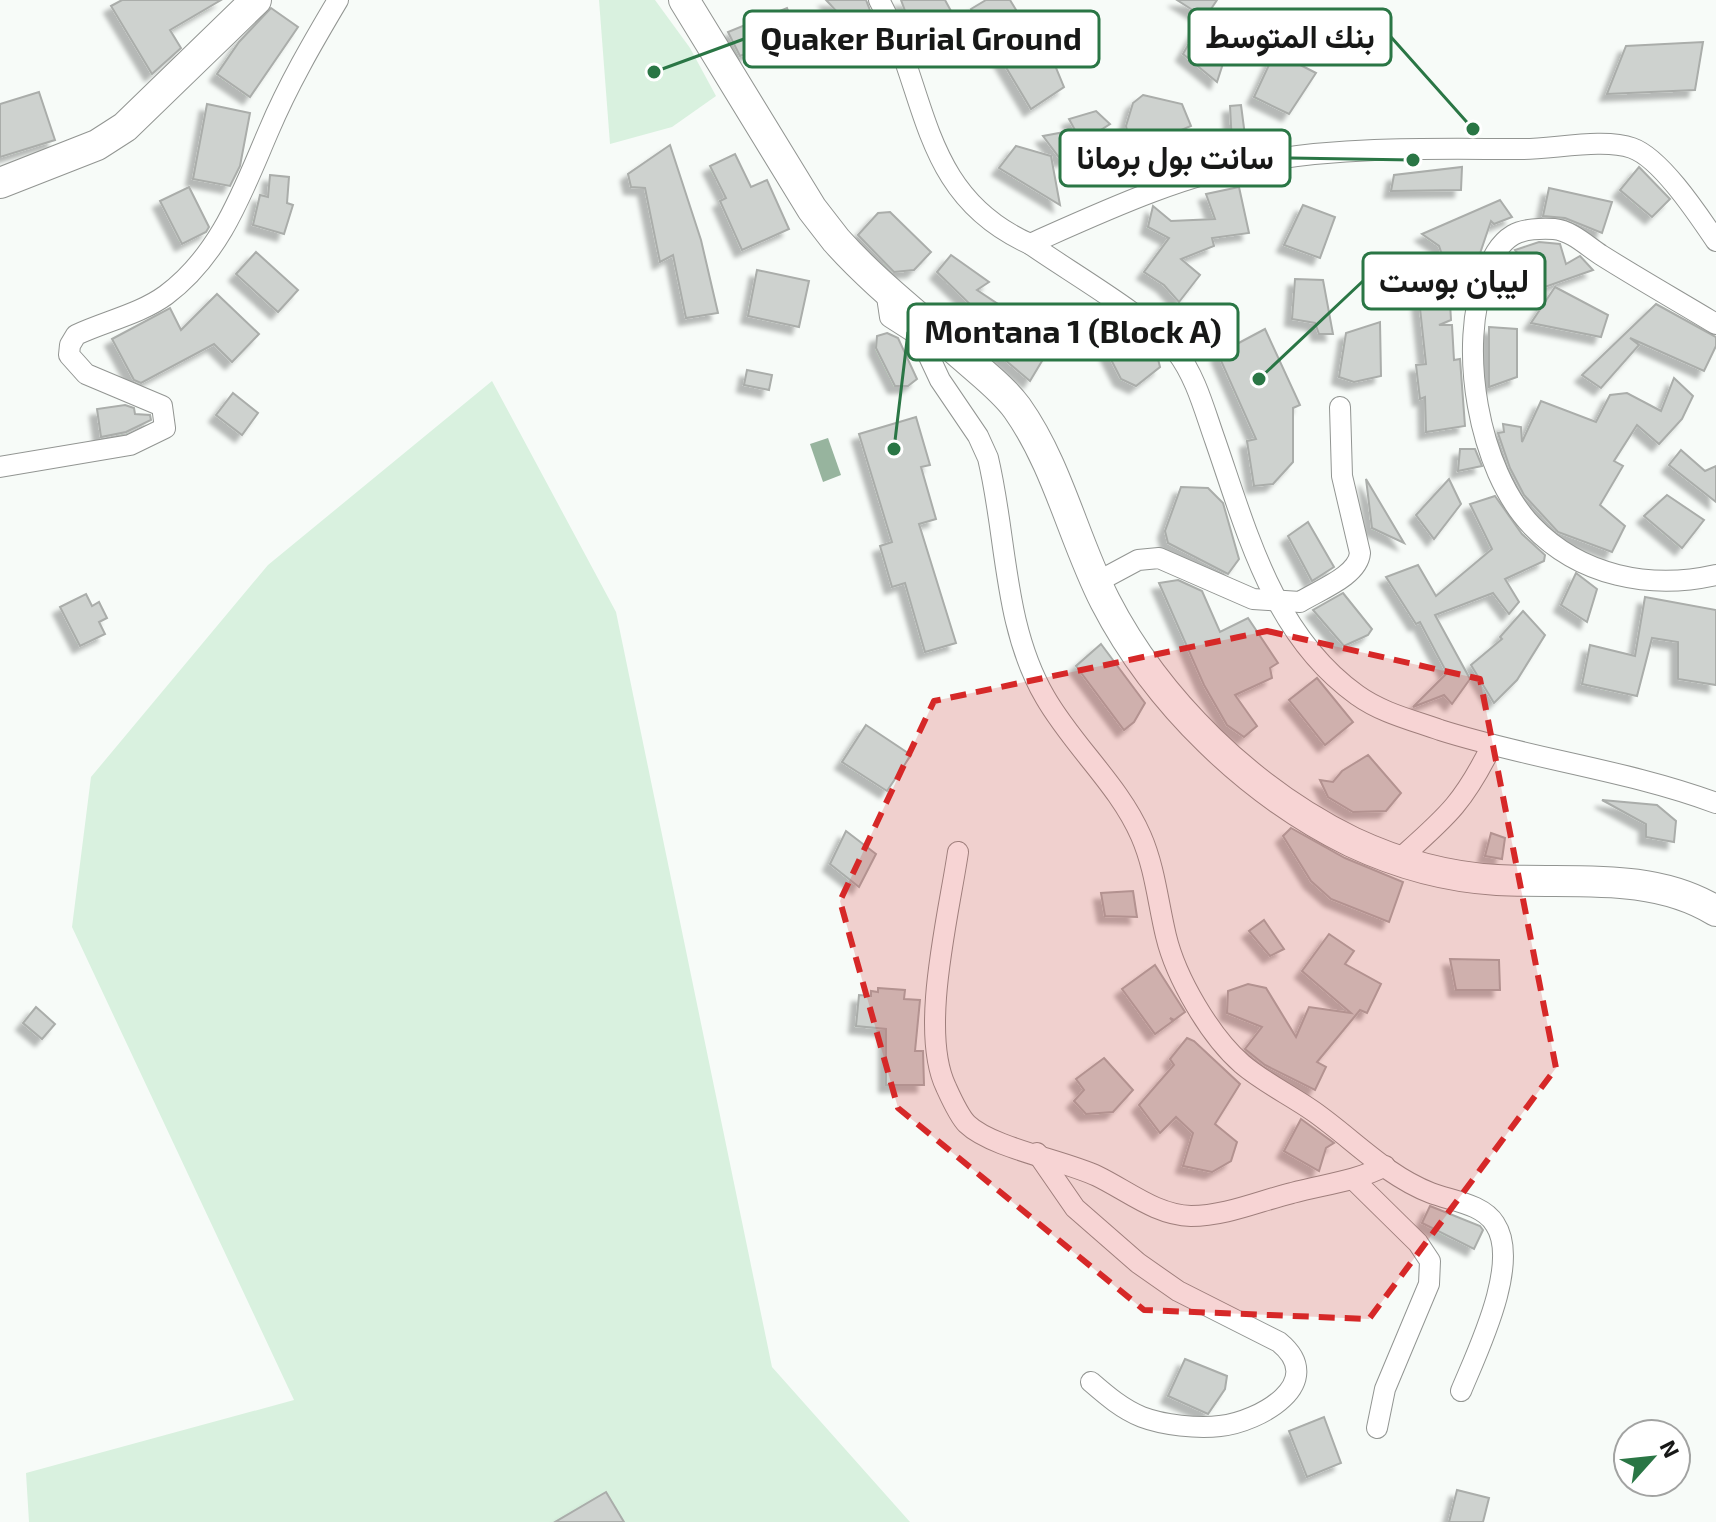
<svg xmlns="http://www.w3.org/2000/svg" width="1716" height="1522" viewBox="0 0 1716 1522" font-family="'Exo 2',Vazirmatn,sans-serif">
<style>
.green{fill:#d9f1df}
.water{fill:#97b49e}
.building{fill:#ced2cf;stroke:#aaadaa;stroke-width:2;filter:url(#shadow)}
.lines{fill:none;stroke-linecap:round;stroke-linejoin:round}
.street-casing{stroke:#929592;stroke-width:22}
.secondary-casing{stroke:#929592;stroke-width:32}
.street{stroke:#fff;stroke-width:20}
.secondary{stroke:#fff;stroke-width:30}
.marked{fill:#d62828;fill-opacity:0.2;stroke:#d62828;stroke-width:6;stroke-dasharray:16 10;stroke-linejoin:round}
.leader{fill:none;stroke:#2a7645;stroke-width:3}
.callout-dot{fill:#2a7645;stroke:#fff;stroke-width:3}
.callout{fill:#fff;stroke:#2a7645;stroke-width:3}
.callout-label{font-size:32px;text-anchor:middle;font-weight:bold;fill:#171817}
</style>
<defs>
<filter id="shadow"><feDropShadow dx="-7" dy="7" stdDeviation="2" flood-color="#0004"/></filter>
</defs>
<rect width="100%" height="100%" fill="#f7fbf8"/>
<g class="green">
<path d="M599,0h56l35,48 26,48 -44,31 -62,17z"/>
<path d="M492,381l124,231 156,755 138,155h-881l-3,-49 268,-73 -222,-473 19,-150 177,-212z"/>
</g>
<path class="water" d="M828,438l13,37 -18,7 -13,-38z"/>
<g class="building">
<path d="M122,0h99l-51,30 11,18 -29,26 -41,-68z"/>
<path d="M826,0h40l5,13 -20,14z"/>
<path d="M901,0h44l12,22 -37,29z"/>
<path d="M986,0h24l11,18 12,-6 31,75 -33,22 -60,-100z"/>
<path d="M1177,0h40l-12,18z"/>
<path d="M271,8l27,19 -48,70 -33,-23 22,-32z"/>
<path d="M787,8l10,25 -57,23 -12,-24z"/>
<path d="M1200,24l28,24 -11,34 -34,-28z"/>
<path d="M1703,42l-8,48 -88,4 19,-48z"/>
<path d="M1275,52l41,21 -27,41 -35,-17z"/>
<path d="M39,92l16,48 -55,17v-53z"/>
<path d="M1143,95l39,9 9,22 -60,25 -5,-25 7,-23z"/>
<path d="M207,104l43,9 -10,53 -10,20 -37,-7z"/>
<path d="M1241,105l6,46 -48,12 -2,-8 35,-11 -2,-38z"/>
<path d="M1096,111l14,13 -31,20 6,8 -24,8 -18,-24 32,-6 -6,-11z"/>
<path d="M670,145l31,95 17,73 -32,5 -13,-63 -13,7 -15,-74 -14,-1 -3,-13z"/>
<path d="M1016,146l35,10 9,49 -61,-37z"/>
<path d="M735,154l16,33 16,-7 22,49 -47,21 -22,-49 6,-3 -16,-32z"/>
<path d="M1462,167l-1,23 -70,1 3,-16z"/>
<path d="M1639,167l31,32 -18,18 -32,-27z"/>
<path d="M270,175l19,2 -2,26 6,2 -9,29 -31,-9 7,-30 8,2z"/>
<path d="M189,187l20,40 -3,5 -24,12 -22,-43z"/>
<path d="M1239,187l10,46 -37,5 2,8 -33,13 19,16 -21,27 -15,-17 -20,-13 25,-34 -21,-11 5,-21 18,15 44,-2 -9,-25z"/>
<path d="M1549,188l63,14 -10,31 -37,-15 -22,-2z"/>
<path d="M1500,200l12,17 -18,7 -3,-3 -19,56 -20,7 -13,-38 -17,-12z"/>
<path d="M1303,205l32,12 -15,41 -36,-13z"/>
<path d="M890,212l41,40 -17,18 -20,2 -36,-37 20,-22z"/>
<path d="M1539,242l21,2 6,20 14,-8 13,14 -74,26 14,-23 -18,-23z"/>
<path d="M256,252l42,38 -20,22 -42,-38z"/>
<path d="M951,255l38,27 -12,8 77,51 -24,40 -64,-54 13,-14 -42,-41z"/>
<path d="M757,270l52,11 -10,46 -51,-11z"/>
<path d="M1295,279l28,1 10,54h-14l-4,-11 -23,-4z"/>
<path d="M1555,287l53,28 -7,22 -70,-14z"/>
<path d="M217,294l42,40 -27,28 -18,-18 -73,39 -7,-3 -22,-41 58,-31 11,22z"/>
<path d="M1419,299l31,4 1,17 -12,5h13l2,35 6,-1 5,67 -39,6 -1,-35 -5,2 -4,-34 10,-1z"/>
<path d="M1656,304l60,33v9l-12,25 -74,-33 9,7 -38,43 -19,-13z"/>
<path d="M1380,322l1,54 -27,6 -15,-5 7,-44z"/>
<path d="M1128,325l33,29 -3,5 2,8 -24,19 -15,-7 -19,-37z"/>
<path d="M1489,327l28,2v48l-28,10z"/>
<path d="M1265,329l35,76 -7,3v54l-20,22 -19,2 -7,-45 9,-2 -38,-85z"/>
<path d="M887,333l11,5 19,41 -9,7h-13l-19,-38 1,-12z"/>
<path d="M747,370l25,5 -3,15 -25,-5z"/>
<path d="M1674,378l19,18 -11,23 -23,25 -22,-19 -23,36 9,5 -23,39 25,21 -13,26 -54,-20 -34,-37 -14,-27 -12,-35 6,-1 -1,-8 18,3 1,15 19,-41 55,21 14,-27 17,-2 34,18z"/>
<path d="M233,393l25,20 -16,22 -26,-20z"/>
<path d="M125,405l9,3 1,6 15,1 1,5 -25,12 -25,5 -4,-28z"/>
<path d="M916,417l14,48 -9,2 15,52 -17,5 37,119 -31,9 -20,-69 -13,4 -12,-41 12,-4 -33,-108z"/>
<path d="M1460,449h15l7,17 -24,5z"/>
<path d="M1681,450l24,21 11,-5v36l-47,-37z"/>
<path d="M1366,479l38,64 -32,-15z"/>
<path d="M1449,479l12,25 -27,35 -18,-24z"/>
<path d="M1181,487l27,1 15,15 16,56 -11,15 -60,-31 -3,-12z"/>
<path d="M1667,495l37,25 -22,28 -38,-32z"/>
<path d="M1495,496l27,38 23,21 -1,6 -39,18 14,23 -10,12 -16,-21 -58,22 35,64 -18,25 -8,-9 -31,12 34,-34 -27,-51 -4,2 -30,-47 32,-12 18,31 56,-47 -22,-45z"/>
<path d="M1308,522l26,45 -22,14 -24,-45z"/>
<path d="M1576,573l21,16 -10,33 -26,-17z"/>
<path d="M1178,580l24,11 18,41 28,-14 30,45 -8,5 2,10 -37,17 22,31 -13,11 -17,-12 -23,-40 -45,-102z"/>
<path d="M1343,593l29,36 -4,6 -24,11 -31,-36z"/>
<path d="M86,594l6,12 7,-4 8,16 -8,4 6,12 -25,12 -20,-39z"/>
<path d="M1645,597l71,13v75l-38,-6v-37l-26,-4 -15,58 -55,-12 8,-39 45,11z"/>
<path d="M1523,611l22,24 -28,45 -23,23 -23,-38 31,-26 -2,-2z"/>
<path d="M1101,644l44,59 -11,19 -10,8 -48,-64z"/>
<path d="M1317,678l36,44 -28,23 -36,-45z"/>
<path d="M866,725l45,30 -24,36 -45,-29z"/>
<path d="M1368,755l33,38 -15,18 -33,1 -25,-15 -8,-17 13,2 9,-11z"/>
<path d="M1602,800l55,5 19,16 -2,21 -28,-5v-13z"/>
<path d="M1291,828l54,30 58,24 -14,40 -58,-23 -20,-18 -28,-45z"/>
<path d="M846,831l30,23 -17,33 -29,-23z"/>
<path d="M1491,833l14,5 -3,21 -17,-3z"/>
<path d="M1133,891l4,26 -32,-1 -4,-23z"/>
<path d="M1264,920l20,29 -14,7 -21,-25z"/>
<path d="M1329,934l25,17 -9,13 36,20 -14,29 -7,-3 -43,52 9,5 -11,23 -50,-25 -20,-16 17,-22 -35,-14 1,-22 20,-7 18,4 30,49 13,-30 42,6 -49,-42z"/>
<path d="M1450,959l49,1 1,30h-44z"/>
<path d="M1155,965l30,47 -11,8 -4,-2 3,3 -18,13 -33,-45z"/>
<path d="M878,988l27,2 -1,9 16,1 -5,51h8l1,34h-38v-56l-30,-3 3,-31 12,1v-5l7,1z"/>
<path d="M36,1007l19,17 -13,15 -19,-16z"/>
<path d="M1187,1038l7,3 46,43 -25,40 22,18 -6,19 -19,11 -29,-6 10,-33 -17,-16 -16,16 -21,-28 35,-40 -4,-6z"/>
<path d="M1104,1058l29,32 -20,22 -27,2 -12,-13 10,-11 -8,-11z"/>
<path d="M1301,1119l33,24 -8,5 -7,23 -35,-20z"/>
<path d="M1430,1206l50,20 3,4 -9,19 -52,-26z"/>
<path d="M1185,1359l42,17 -2,13 -17,25 -40,-18z"/>
<path d="M1324,1417l17,46 -34,14 -18,-46z"/>
<path d="M1457,1490l32,8 -6,24h-34z"/>
<path d="M606,1492l18,30h-69z"/>
</g>
<g class="lines">
<defs>
<g id="street">
<path d="M879,0c50,91 39,194 151,244 74,-33 153,-70 233,-83 86,-15 174,-12 260,-12 31,0 81,-11 109,-1 29,10 67,68 84,93"/>
<path d="M1030,244c38,27 120,74 146,107 20,26 28,58 39,89 32,92 58,195 142,255 25,18 55,25 83,35 91,29 187,40 276,73"/>
<path d="M886,290l4,27 25,16 10,15 15,32 38,56 10,22c19,79 15,167 57,239 28,49 74,88 96,139 14,32 17,67 25,100 10,42 44,100 76,128 21,18 48,31 71,47 40,28 72,64 118,82 21,8 52,11 64,31 26,39 -18,128 -34,167"/>
<path d="M1716,324c-38,-23 -77,-45 -115,-69 -14,-9 -29,-24 -47,-26 -12,-1 -31,0 -41,6 -15,9 -21,24 -27,39 -29,71 -8,196 46,252 48,50 118,64 184,49"/>
<path d="M0,467l130,-22 35,-17 -3,-22 -76,-32 -17,-19 1,-10 6,-10c30,-14 64,-21 90,-40 55,-41 77,-105 103,-165 19,-45 44,-88 69,-130"/>
<path d="M1097,582l41,-22 21,-2 94,41 47,3c19,-12 58,-26 60,-49l-18,-77 -2,-69"/>
<path d="M958,852c-9,62 -39,179 -12,235 5,11 13,29 21,37 25,24 96,36 130,52 31,15 59,39 94,40 35,0 68,-15 101,-23 33,-9 62,-11 93,-27"/>
<path d="M1396,862c49,-44 66,-56 96,-117"/>
<path d="M1037,1153l38,55 63,55 40,28 101,51c50,41 -20,80 -59,84 -22,3 -57,-1 -78,-9 -20,-8 -36,-22 -51,-35"/>
<path d="M1355,1181l63,62 12,18 -1,23 -44,105 -8,39"/>
</g>
<g id="secondary">
<path d="M684,0l128,209 24,31c39,44 86,79 129,118 18,16 38,31 52,50 41,58 56,130 88,193 52,101 145,191 247,241 47,22 93,35 145,38 73,4 154,-9 219,31"/>
<path d="M0,183l97,-38 28,-18 131,-127"/>
</g>
</defs>
<use href="#street" class="street-casing"/>
<use href="#secondary" class="secondary-casing"/>
<use href="#street" class="street"/>
<use href="#secondary" class="secondary"/>
</g>
<path class="marked" d="M1267,631l213,48 76,389 -187,251 -225,-9 -246,-202 -58,-207 94,-200z"/>
<path class="leader" d="M1473 129L1391 37M654 72L744 39M1413 160L1290 158M1259 379L1363 281M894 449L908 332"/>
<g class="callout-dot">
<circle cx="1473" cy="129" r="8"/>
<circle cx="654" cy="72" r="8"/>
<circle cx="1413" cy="160" r="8"/>
<circle cx="1259" cy="379" r="8"/>
<circle cx="894" cy="449" r="8"/>
</g>
<g class="callout">
<rect x="1189" y="9" width="202" height="56" rx="8"/>
<rect x="744" y="11" width="355" height="56" rx="8"/>
<rect x="1060" y="130" width="230" height="56" rx="8"/>
<rect x="1363" y="253" width="182" height="56" rx="8"/>
<rect x="908" y="304" width="330" height="56" rx="8"/>
</g>
<g class="callout-label">
<text x="1290" y="48">بنك المتوسط</text>
<text x="921" y="50">Quaker Burial Ground</text>
<text x="1175" y="169">سانت بول برمانا</text>
<text x="1454" y="292">ليبان بوست</text>
<text x="1073" y="343">Montana 1 (Block A)</text>
</g>
<g transform="translate(1652 1458) rotate(63)"><circle r="38" fill="#ffffff" stroke="#a2a3a2" stroke-width="2"/>
<path d="M0-6L14 30L0 20L-14 30Z" fill="#2a7645"/>
<text y="-12" font-size="22" font-weight="bold" text-anchor="middle" fill="#171817">N</text>
</g>
</svg>
